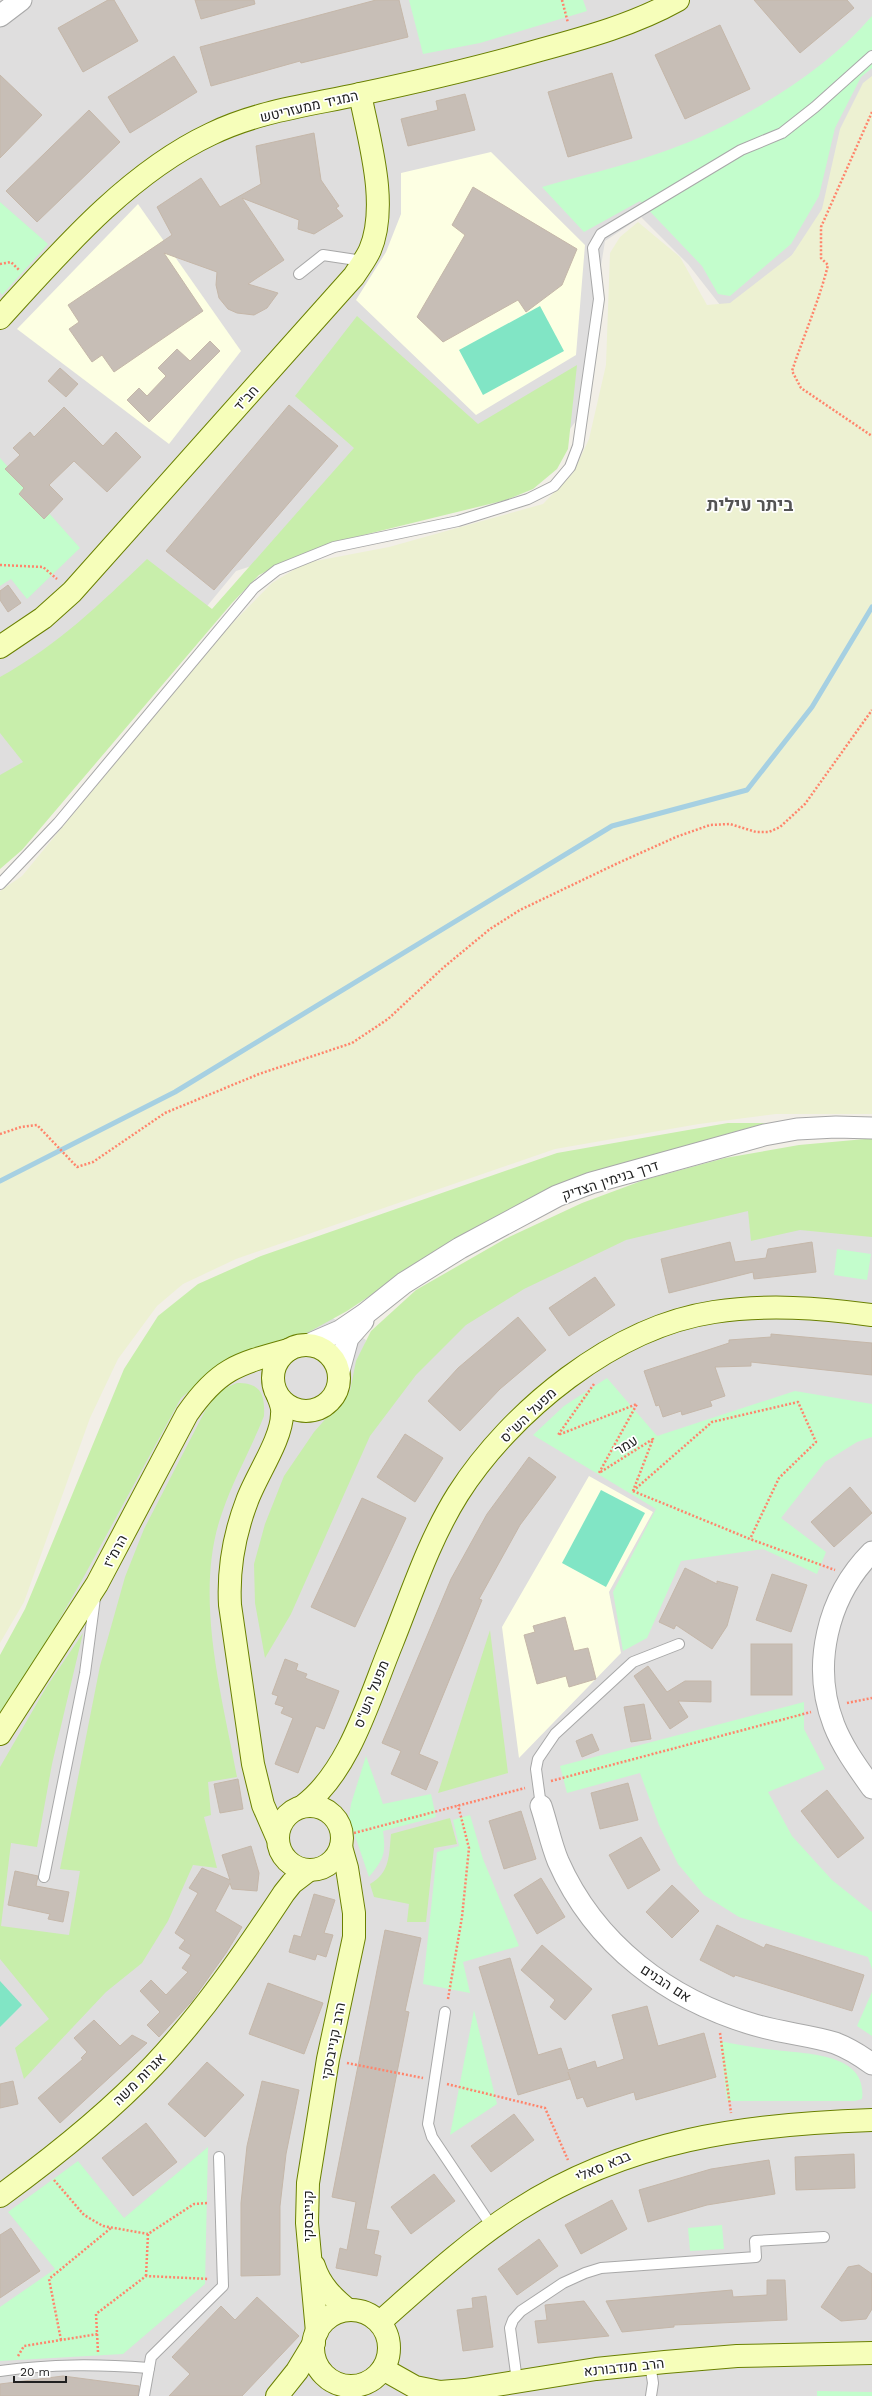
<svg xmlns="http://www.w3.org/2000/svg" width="872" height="2396" viewBox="0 0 872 2396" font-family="'Work Sans',Heebo,sans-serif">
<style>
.residential{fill:#dfdede}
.education{fill:#fdffe3}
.farmland{fill:#edf1d2}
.grass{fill:#c8eeab}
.park{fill:#c3fdcc}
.pitch{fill:#81e5c5}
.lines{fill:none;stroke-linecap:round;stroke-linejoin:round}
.stream{stroke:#a6d0e2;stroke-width:5}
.building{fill:#c7beb6;stroke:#c5b7a9}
.lane-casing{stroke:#a8a8a8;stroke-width:12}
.street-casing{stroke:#a8a8a8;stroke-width:23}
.secondary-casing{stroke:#6a8000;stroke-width:24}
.path{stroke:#ff846b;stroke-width:2.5;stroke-dasharray:2 2;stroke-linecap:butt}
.lane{stroke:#fff;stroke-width:10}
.street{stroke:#fff;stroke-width:21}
.secondary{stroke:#f6feba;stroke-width:22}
.labels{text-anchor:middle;stroke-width:3.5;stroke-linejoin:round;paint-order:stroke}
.street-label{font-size:14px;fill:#212121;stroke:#fff}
.district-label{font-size:18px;font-weight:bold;fill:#545454;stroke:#fff}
</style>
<rect width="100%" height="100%" fill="#f2efe7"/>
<g class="residential">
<path d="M0,0h872v135l-49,79 -61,81 -38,15 -36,-46 -47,-47 -36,24 -29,180 -40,53 -300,97 -182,221 -54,57z"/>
<path d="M872,1195v1201h-872v-685l209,-364 107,-40 50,33 -12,68 132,-110 187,-78z"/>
</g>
<g class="education">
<path d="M491,152l94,93 -9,110 -100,60 -120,-115 30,-48 15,-38v-41z"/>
<path d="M138,204l103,147 -72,93 -152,-115z"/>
<path d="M589,1476l64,36 -44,80 12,61 -102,105 -17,-131z"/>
</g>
<path class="farmland" d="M872,76v1038h-96l-77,10 -144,25 -319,110 -53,25 -26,22 -39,53 -28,59 -66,184 -24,41v-752l22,-15 198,-240 52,-53 33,-20 84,-16 154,-43 30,-31 16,-34 17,-74 4,-112 10,-16 18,-15 42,35 27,48 23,-2 62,-48 30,-46 18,-80 23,-46z"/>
<g class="grass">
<path d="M357,316l121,108 99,-59 -9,84 -11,20 -24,20 -27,11 -159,39 -57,20 -31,16 -27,28 -210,247 -22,19v-94l23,-13 -23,-29v-56c58,-32 100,-73 147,-118l65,50 142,-161 -59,-52z"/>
<path d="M728,1123h38l-159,45 -150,70 -110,73 -40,22 -49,16 -40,19 -37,30 -99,182 -82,143v-68l25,-46 99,-240 34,-53 40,-32 63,-28 296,-103z"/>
<path d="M865,1139h7v98l-72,-7 -49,11 -3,-30 -122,29 -102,49 -58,36 -50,50 -46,61 -79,178 -26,44 -10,-55 -1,-39 11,-40 19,-48 30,-44 36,-41 6,-30 15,-30 45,-41 89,-51 77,-36 62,-23 81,-22 74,-13z"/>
<path d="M237,1383c24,0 28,11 27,33 -13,33 -31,64 -42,97 -29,81 0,182 15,264l-29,5 3,33 -7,2 13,51 -24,-3 -25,56 -26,42 -36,29 -82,87 -9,-31 34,-29 -49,-60v-192l47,-81 36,-53 -31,131 -15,83 -26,-4 -10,83 68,9 11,-64 -20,-2 40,-203 25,-89 19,-48 62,-120 15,-19z"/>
<path d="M490,1630l18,143 -70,20z"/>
<path d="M450,1818l7,26 -23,4 -8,74h-19l2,-18 -35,-7 -4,-13c20,-11 19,-29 21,-50z"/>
</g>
<g class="park">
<path d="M409,0h174l4,11 -107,32 -57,11z"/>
<path d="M872,16v52l-11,9 -26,51 -16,68 -28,48 -61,52 -12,-2 -16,-28 -62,-65 -56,31 -42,-45c56,-16 116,-29 169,-55 59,-29 118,-66 161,-116z"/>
<path d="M0,202l48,42 -46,51 -2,-3z"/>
<path d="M0,458l80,90 -53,51 -16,-20 -11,7z"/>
<path d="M837,1249l34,5 -4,26 -33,-5z"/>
<path d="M607,1378l50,58 138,-45 77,13v33l-15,5 -32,20 -44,56 45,34 -9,22 -54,-25 -82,12 -34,77 -24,13 -10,-59 43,-83 -123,-74 31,-29z"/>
<path d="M804,1702v27l21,40 -57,23 24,44 40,44 40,32v57l-4,-12 -129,-40 -35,-22 -26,-31 -19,-39 -19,-52 -73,20 -7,-27z"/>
<path d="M366,1756l17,48 48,-10 5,23 -53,14c3,23 1,28 -14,46l-20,-59 2,-14z"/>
<path d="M470,1815l13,44 36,87 -56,16 7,31 -47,-9 14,-132 22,-6 -6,-26z"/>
<path d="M872,1992v44l-15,-10z"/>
<path d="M474,2010l23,94 -47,31z"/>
<path d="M720,2041c18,4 37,7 55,9 32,4 93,3 87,49l-7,2h-128z"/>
<path d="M208,2147l-3,137 -82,70 -123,7v-54l55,-38 -47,-57 70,-51 46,57z"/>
<path d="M722,2225l2,24 -34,2 -2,-23z"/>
<path d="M817,2391l55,1v4h-55z"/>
</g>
<g class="pitch">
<path d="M540,306l24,45 -81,44 -24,-45z"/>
<path d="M601,1490l44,23 -39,74 -44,-24z"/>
<path d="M0,1981l22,24 -22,22z"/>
</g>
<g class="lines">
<path class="stream" d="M0,1181l175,-89 437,-266 135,-36 65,-83 60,-100"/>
</g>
<g class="building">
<path d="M108,0h6l24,41 -55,31 -25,-44z"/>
<path d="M195,0h59l1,4 -54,15z"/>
<path d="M376,0h23l9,37 -107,26 -1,-2 -89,25 -11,-39z"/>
<path d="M754,0h93l7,8 -54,45z"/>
<path d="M720,25l30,64 -65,30 -30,-64z"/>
<path d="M174,56l23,36 -67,41 -22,-36z"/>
<path d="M612,73l20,65 -64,19 -20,-65z"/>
<path d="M0,75l42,40 -42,43z"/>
<path d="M465,94l10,36 -67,16 -7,-27 37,-9 -2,-9z"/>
<path d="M89,110l31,32 -83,80 -31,-31z"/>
<path d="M314,133l7,47 18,26 -3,2 7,8 -29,18 -16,-5 1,-9 -57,-22 42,62 -36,24 30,9 -11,15 -13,7 -17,-2 -9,-4 -9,-11 -3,-13 1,-13 -53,-19 39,58 -89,61 -12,-17 -10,7 -23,-33 10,-7 -11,-17 104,-70 -15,-28 44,-29 19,29 41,-23 -5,-38z"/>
<path d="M473,187l104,62 -15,36 -36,27 -8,-12 -75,42 -26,-25 48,-82 -13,-10z"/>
<path d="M210,341l10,10 -71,71 -22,-22 12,-12 8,8 19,-20 -8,-8 19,-19 13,12z"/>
<path d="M60,368l18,16 -12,13 -18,-16z"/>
<path d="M289,405l49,41 -124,144 -48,-39z"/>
<path d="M64,407l39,39 13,-14 25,25 -34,35 -33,-31 -25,24 14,14 -19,20 -25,-25 5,-6 -19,-19 15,-14 -7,-7 17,-16 4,5z"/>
<path d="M8,585l13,18 -13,9 -8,-12v-9z"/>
<path d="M730,1242l5,20 31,-4 2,-9 44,-7 4,30 -62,7 -1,-7 -84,21 -8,-34z"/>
<path d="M595,1277l20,28 -46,31 -20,-28z"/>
<path d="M518,1317l28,33 -46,39 -40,42 -32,-30 30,-33z"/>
<path d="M771,1334l101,9v32l-121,-13v4l-36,1 10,29 -15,5 2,5 -30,9 -1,-4 -18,6 -4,-12 -3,1 -12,-35 85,-28v-3l42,-3z"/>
<path d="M405,1434l38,24 -28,44 -38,-25z"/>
<path d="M529,1457l27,20 -36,48 -41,74 3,1 -63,154 19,8 -12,28 -35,-16 10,-23 -19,-8 69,-164 36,-65z"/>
<path d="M850,1487l22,26 -38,34 -23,-25z"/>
<path d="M362,1498l44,20 -51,109 -44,-20z"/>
<path d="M685,1568l32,16v-3l21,6 -11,39 -15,23 -36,-24 -2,4 -15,-7z"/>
<path d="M772,1574l35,11 -16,47 -35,-12z"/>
<path d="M565,1617l9,34 14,-3 8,31 -27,8 -3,-11 -29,8 -13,-49 11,-3 -2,-6z"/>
<rect x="751" y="1644" width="41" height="51"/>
<path d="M285,1659l13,5 -2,6 11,4 -2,4 34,13 -15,38 -8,-3 -18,47 -23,-9 18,-46 -12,-5 3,-6 -9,-3 3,-8 -6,-2z"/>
<path d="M648,1666l19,26 18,-11h26v21l-33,-1 10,16 -18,12 -36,-53z"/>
<path d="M644,1704l7,35 -20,3 -7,-35z"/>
<path d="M592,1734l7,16 -17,7 -6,-16z"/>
<path d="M238,1779l5,30 -23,4 -6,-29z"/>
<path d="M628,1783l10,37 -38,9 -9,-36z"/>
<path d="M827,1790l37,48 -26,20 -37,-47z"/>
<path d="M521,1811l15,48 -32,10 -15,-48z"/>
<path d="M641,1837l19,33 -32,19 -19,-34z"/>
<path d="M251,1846l8,27 -2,18 -25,-2 -2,-6 -15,28 27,16 -16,26 -35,49 -32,35 -12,-12 13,-13 -20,-21 11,-11 15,15 22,-23 -6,-4 9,-13 -12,-7 6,-8 -10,-7 23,-40 -9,-5 13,-20 28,12 -8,-25z"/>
<path d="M15,1871l23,5 -2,10 33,6 -6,30 -15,-3 2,-5 -42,-9z"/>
<path d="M541,1878l24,39 -28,17 -23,-39z"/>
<path d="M672,1885l27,26 -27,27 -26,-26z"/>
<path d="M314,1894l21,6 -11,33 9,2 -7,22 -9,-3 -2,6 -26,-8 5,-17 7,2z"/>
<path d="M717,1925l47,23 2,-4 98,31 -12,36 -117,-36 -1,2 -34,-17z"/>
<path d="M385,1930l36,8 -16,73 4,1 -43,217 13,2 -5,23 7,2 -4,20 -41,-8 4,-20 7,2 9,-48 -24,-5z"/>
<path d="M542,1945l50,44 -27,31 -15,-13 5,-7 -34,-30z"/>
<path d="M510,1958l28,97 23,-7 7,22 27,-9 2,7 27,-9 -12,-44 35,-9 11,40 46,-13 12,44 -80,23 -2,-8 -47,15 -4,-10 -6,2 -9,-27 2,7 -52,16 -39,-128z"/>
<path d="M268,1983l55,20 -19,51 -55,-20z"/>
<path d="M94,2020l26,26 12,-11 15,8 -87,80 -22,-25 45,-39 -2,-1 6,-6 -13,-14z"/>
<path d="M207,2062l37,33 -39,42 -37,-33z"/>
<path d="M13,2081l5,23 -18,4v-24z"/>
<path d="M262,2081l37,9 -13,64 -6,52v69l-39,1v-73l6,-57z"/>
<path d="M514,2114l20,26 -43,32 -20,-26z"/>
<path d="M146,2123l31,39 -44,34 -31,-38z"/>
<path d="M854,2154l1,34 -59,2 -1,-33z"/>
<path d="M769,2160l6,34 -68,11 -59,17 -9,-32 72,-21z"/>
<path d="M434,2174l21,27 -44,33 -20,-27z"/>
<path d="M612,2200l15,29 -46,25 -16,-29z"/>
<path d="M11,2228l29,43 -40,27v-63z"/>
<path d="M539,2239l19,27 -41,29 -19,-26z"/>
<path d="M859,2265l13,9v35l-6,10 -25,2 -20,-14 27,-40z"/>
<path d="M767,2280h18l2,40 -113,5v2l-52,5 -16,-31 126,-11 1,7 34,-2z"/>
<path d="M486,2296l7,51 -30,4 -6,-41 16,-2 -1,-10z"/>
<path d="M257,2297l42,39 -57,60h-73l21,-22 -18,-17 49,-51 14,14z"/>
<path d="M584,2301l25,35 -71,7 -3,-22 12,-1 -2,-15z"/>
<path d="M63,2376l76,10 -1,10h-138v-12z"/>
</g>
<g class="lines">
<defs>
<g id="lane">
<path d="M299,274l24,-19 40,6"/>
<path d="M0,884l58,-61 196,-235 23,-18 57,-23 124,-26 70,-22 26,-13 16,-19 8,-21 21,-147 -6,-51 8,-14 140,-84 41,-17 33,-26 57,-51"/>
<path d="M541,1806l-5,-37 2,-10 17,-25 78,-72 46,-18"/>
<path d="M44,1877l41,-204 10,-75"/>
<path d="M445,2012l-17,112 4,13 61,91"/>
<path d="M650,2364l3,19 -2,13"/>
<path d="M0,2371c52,-7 96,-7 149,-3"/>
<path d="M517,2381l-7,-53 3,-8 8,-9 42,-28 22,-10 16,-5 155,-11 -1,-16 69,-4"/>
<path d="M144,2396l7,-39 72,-71 -4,-129"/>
</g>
<g id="street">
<path d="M0,16l21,-16"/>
<path d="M310,1344l30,-13 25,-17 39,-31 56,-35 97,-52 34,-13 173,-48 33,-6 39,-2 36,1"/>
<path d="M339,1371l9,-33 15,-17"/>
<path d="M872,1552c-45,45 -61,114 -38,173 9,23 24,43 38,63"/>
<path d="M541,1806c6,18 10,38 17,55 37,84 111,139 197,164 26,8 54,10 80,18 13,5 26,13 37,21"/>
</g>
<g id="secondary">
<path d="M0,318c61,-67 128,-145 211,-184 47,-23 99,-29 149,-40 61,-13 121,-27 180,-44 48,-13 95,-26 138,-50"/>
<path d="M0,647l43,-29 29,-26 282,-316c5,-8 12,-17 16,-26 19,-45 -1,-110 -10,-156"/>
<circle cx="306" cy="1378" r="33"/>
<path d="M0,1734l97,-150 90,-170c31,-45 50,-50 101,-64"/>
<circle cx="310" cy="1838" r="32"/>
<path d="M303,1806c47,-35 67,-110 89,-163 20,-50 37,-103 66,-149 53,-83 156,-167 256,-182 53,-8 105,-4 158,3"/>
<path d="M277,1837l-14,-32 -10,-41 -23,-159c-2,-37 4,-70 17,-104 9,-25 35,-62 35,-87 1,-6 -2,-13 -4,-18"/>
<path d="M0,2196c55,-40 108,-82 154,-131 49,-52 91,-113 130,-172l8,-10 17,-13"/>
<path d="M314,2266c6,19 19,32 34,44"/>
<circle cx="351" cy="2348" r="38"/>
<path d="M380,2322c44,-39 88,-80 138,-112 109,-70 227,-86 354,-90"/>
<path d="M317,2332l-10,-109 1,-40 20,-124 26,-122v-24l-7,-45 -6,-21"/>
<path d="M383,2369l32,18 25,5 25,-2 131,-21 69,-7 72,-6 135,-3"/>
<path d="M277,2396l20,-25 17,-28"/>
</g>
</defs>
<use href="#lane" class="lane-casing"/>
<use href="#street" class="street-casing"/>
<use href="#secondary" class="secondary-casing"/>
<g class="path">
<path d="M562,0l6,23"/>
<path d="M872,112l-51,115v31l7,7c-9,36 -24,70 -36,106l9,17 71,48"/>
<path d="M0,264l11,-2 8,8"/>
<path d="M0,565l43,2 14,12"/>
<path d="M0,1134l21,-7 16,-2 40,42 16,-5 72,-49 94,-39 93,-31 36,-24 56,-52 46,-38 30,-19 96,-46 60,-27 34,-12 20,-1 26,8h13l11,-5 25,-23 67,-94"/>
<path d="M594,1384l-36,51 79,-31 -38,69 54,-34 -20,52"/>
<path d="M633,1491l79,-69 86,-20 18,40 -37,36 -29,61"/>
<path d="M633,1491l117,48 85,31"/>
<path d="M847,1703l25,-5"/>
<path d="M551,1781l260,-69"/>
<path d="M354,1833l171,-45"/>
<path d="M448,1999l14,-82 7,-69 -11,-43"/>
<path d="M720,2033l11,80"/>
<path d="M347,2063l76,15"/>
<path d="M447,2084l98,24 23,52"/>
<path d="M54,2180l30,35 19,11 45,8"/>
<path d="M146,2276l2,-42 46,-30 14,-1"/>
<path d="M61,2340l-12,-61 62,-51"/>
<path d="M98,2352l-2,-38 50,-38 63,3"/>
<path d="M18,2356l6,-10 74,-12"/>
</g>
<use href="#lane" class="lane"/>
<use href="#street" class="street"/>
<use href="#secondary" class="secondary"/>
</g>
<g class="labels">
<g class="street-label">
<text transform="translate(309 106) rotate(-13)" y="5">המגיד ממעזריטש</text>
<text transform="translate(246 398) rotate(-48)" y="5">חב"ד</text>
<text transform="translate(610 1180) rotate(-18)" y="5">דרך בנימין הצדיק</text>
<text transform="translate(528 1415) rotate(-44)" y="5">מפעל הש"ס</text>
<text transform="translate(626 1445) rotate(-32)" y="5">עמר</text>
<text transform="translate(115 1551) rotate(-62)" y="5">הרמ"ז</text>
<text transform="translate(371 1694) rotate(-68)" y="5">מפעל הש"ס</text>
<text transform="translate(666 1983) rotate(33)" y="5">אם הבנים</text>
<text transform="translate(333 2041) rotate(-79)" y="5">הרב קנייבסקי</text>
<text transform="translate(139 2079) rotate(-45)" y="5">אגרות משה</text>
<text transform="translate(603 2166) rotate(-23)" y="5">בבא סאלי</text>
<text transform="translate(308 2216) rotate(-90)" y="5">קנייבסקי</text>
<text transform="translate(624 2367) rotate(-6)" y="5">הרב מנדבורנא</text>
</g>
<g class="district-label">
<text x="750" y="511">ביתר עילית</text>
</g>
</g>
<path d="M14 2376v6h52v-6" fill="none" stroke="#212121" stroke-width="2"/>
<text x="20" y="2376" font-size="12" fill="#212121" stroke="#ffffff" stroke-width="3" paint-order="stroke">20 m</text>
</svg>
